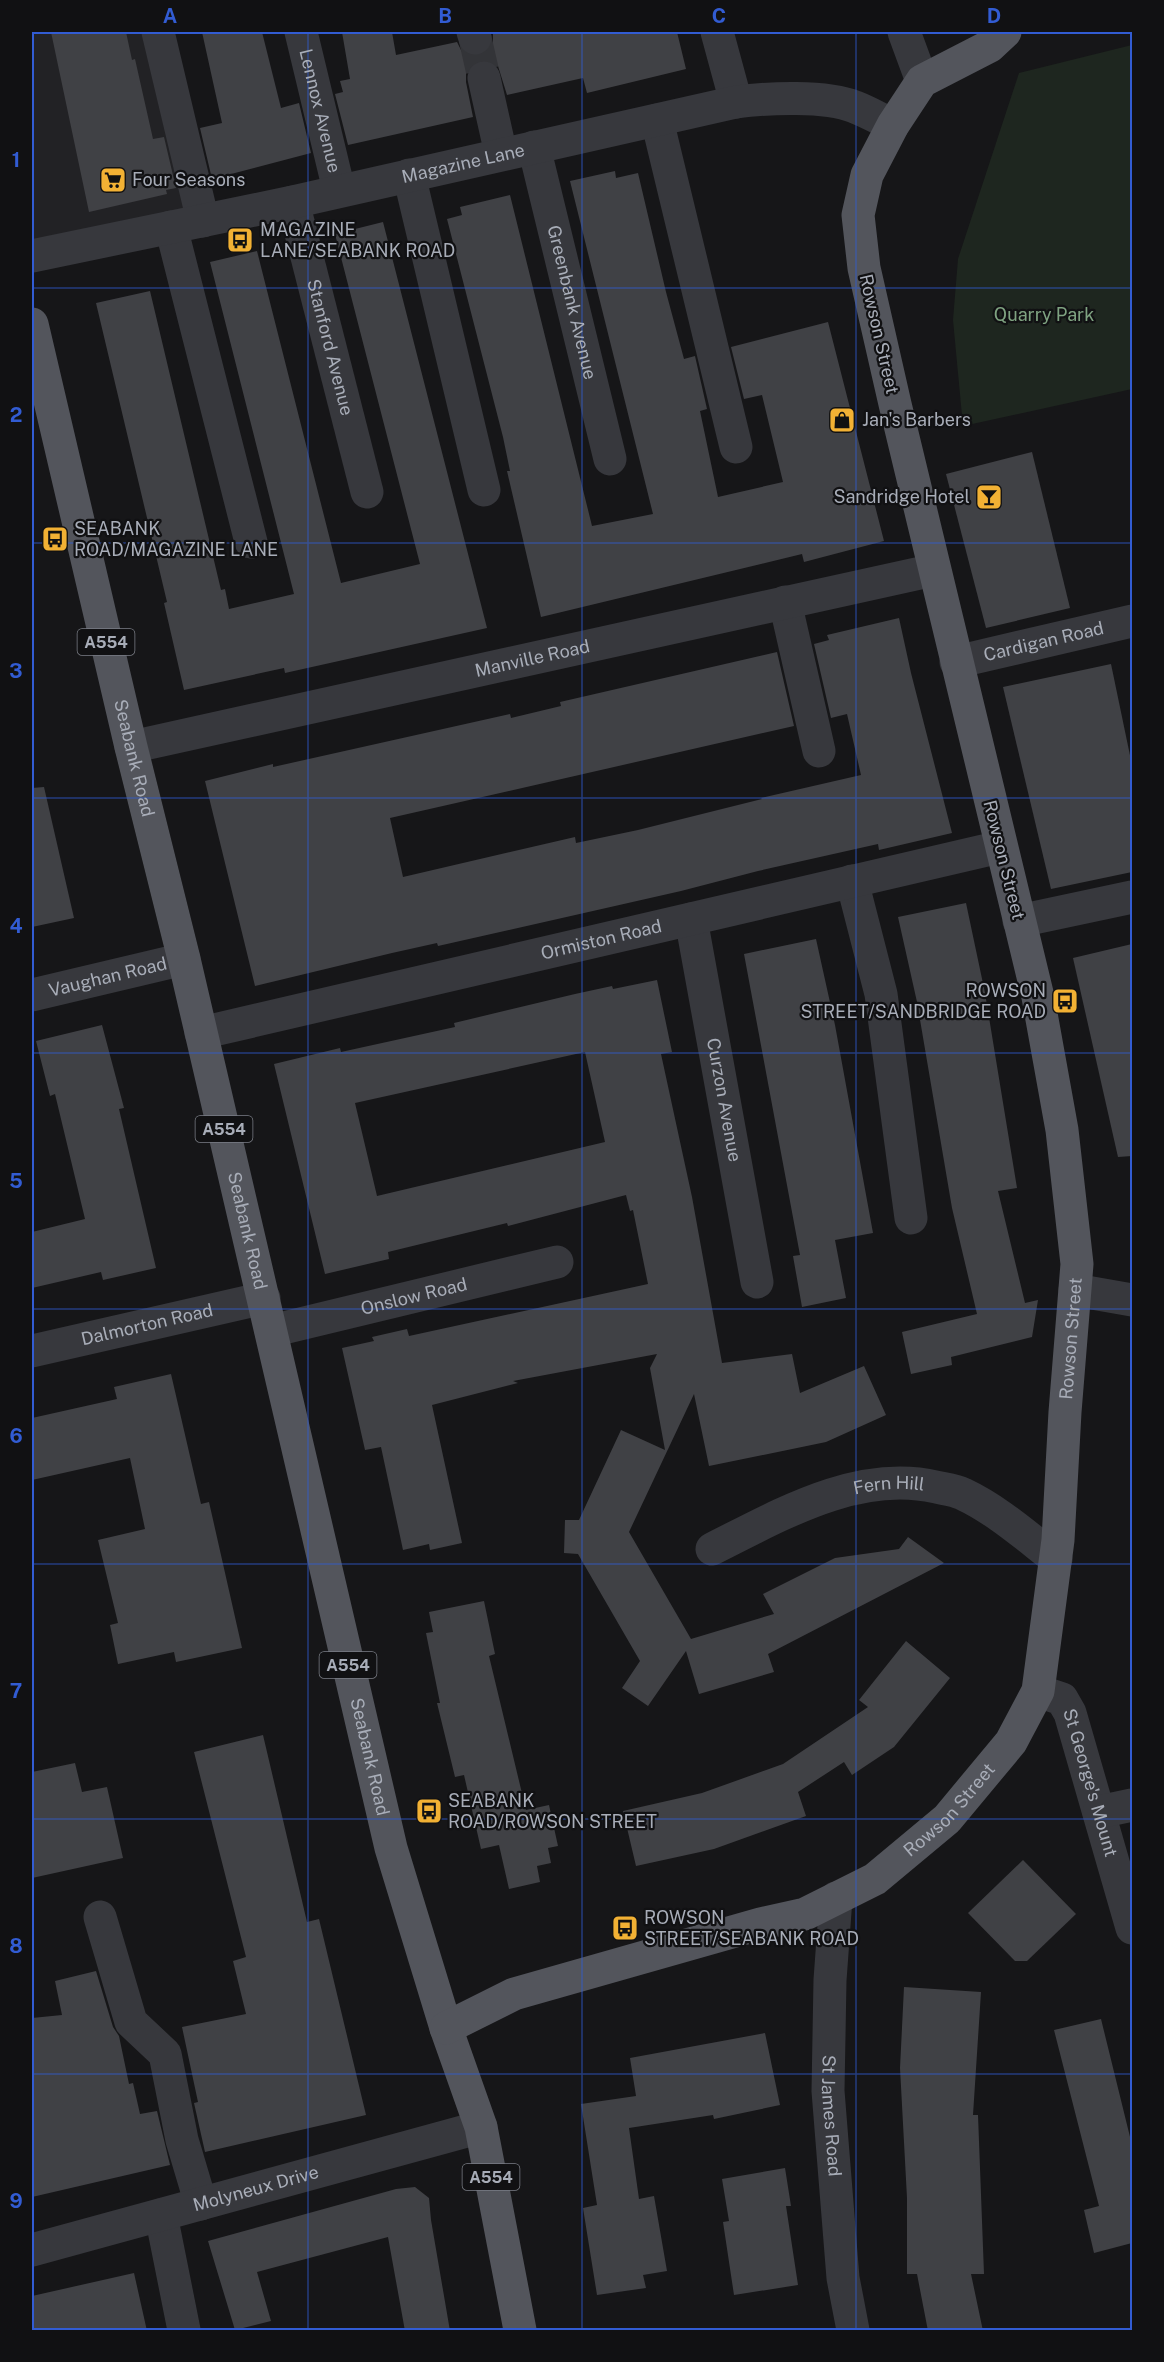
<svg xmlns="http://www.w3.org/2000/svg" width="1164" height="2362" viewBox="0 0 1164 2362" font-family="'Public Sans',sans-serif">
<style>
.built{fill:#222225}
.green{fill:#1e261f}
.building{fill:#404145;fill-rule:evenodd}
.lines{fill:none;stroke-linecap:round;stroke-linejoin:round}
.minor-tunnel{stroke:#333438;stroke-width:33;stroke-dasharray:33 16;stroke-linecap:butt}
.minor{stroke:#37383d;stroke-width:33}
.major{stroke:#53555c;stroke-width:33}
.grid{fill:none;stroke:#325cd3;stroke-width:1.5;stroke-opacity:0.55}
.labels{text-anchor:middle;stroke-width:4.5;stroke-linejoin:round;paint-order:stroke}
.shield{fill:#111113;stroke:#7b7e86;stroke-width:1.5}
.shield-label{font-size:16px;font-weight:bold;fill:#a8adb8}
.street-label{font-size:18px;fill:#a8adb8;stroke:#111113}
.poi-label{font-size:18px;fill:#a8adb8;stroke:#111113;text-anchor:start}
.park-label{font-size:18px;fill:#7fa381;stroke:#111113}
.neatline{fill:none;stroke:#325cd3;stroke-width:2}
.grid-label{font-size:20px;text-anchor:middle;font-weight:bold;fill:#325cd3}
</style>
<rect width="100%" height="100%" fill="#161618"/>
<path class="built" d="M32,32h133l41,174 -174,40z"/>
<path class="green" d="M1132,45v344l-169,37 -10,-106 5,-61 61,-186z"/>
<g class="building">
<path d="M51,32h75l6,28 3,-1 18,80 11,-2 12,51 -10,2 1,4 -78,18z"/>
<path d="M202,32h60l19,76 18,-5 12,50 -99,26 -12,-51 22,-5z"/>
<path d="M342,32h50l4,23 61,-13 5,10 10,4h8l9,-5 4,-9v-8l12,-2h172l9,37 -99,24 -4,-15 -76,17 -9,-29 -9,-6h-10l-8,5 -5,8v9l7,35 -125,28 -13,-51 8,-2 -3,-11 10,-2z"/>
<path d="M615,171l1,7 22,-5 28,119 18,67 11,-3 12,53 -7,2 18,86 65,-15 -21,-87 -18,4 -13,-52 97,-25 56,219 -80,21 -2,-8 -261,63 -34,-146h3l-7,-34 -56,-218 15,-4 -2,-8 50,-12 82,331 61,-12 -83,-333z"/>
<path d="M383,222l104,406 -202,45 -1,-5 -100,22 -20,-87 3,-1 -71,-299 54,-12 71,299 4,-1 4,20 65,-15 -84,-332 47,-11 84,332 79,-19 -85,-330z"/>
<path d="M1032,452l38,156 -84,20 -40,-154z"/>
<path d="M899,618l12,55 41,160 -73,17 -1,-6 -120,27 -77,20 -243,55 -1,-3 -45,10 -137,33 -50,-205 68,-17v3l237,-53 1,4 50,-12 -1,-4 217,-50 17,74 -404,92 13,59 172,-40 1,6 62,-13 124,-31 -1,-1 100,-23 -14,-61 -16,4 -17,-74 15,-4 -2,-5z"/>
<path d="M1111,664l21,101v107l-81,17 -48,-202z"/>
<path d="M44,787l30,131 -42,9v-139z"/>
<path d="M966,903l19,90 32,195 -19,3 27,112 13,-3 -6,37 -81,20 1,8 -41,9 -9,-42 75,-18 -25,-106 -35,-206 -19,-85z"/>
<path d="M816,939l19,86 38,208 -38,7 11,58 -44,9 -9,-51 7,-1 -56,-301z"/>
<path d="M1132,944v212l-14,1 -45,-199z"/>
<path d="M657,980l15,72 -11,2 31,143 30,166 70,-9 8,39 64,-27 22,49 -60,27 -117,24 -15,-72 -65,138 62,107 83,-25 -11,-20 72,-36 64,-9 9,-12 36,26 -176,91 6,18 -75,22 -13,-43 -38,55 -26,-18 18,-27 -62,-107 -14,-1 1,-33h14l42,-90 44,20 -15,-82 7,-14 -144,27 5,2 -86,22 30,138 -32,7 -1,-6 -26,6 -22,-103 -16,3 -23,-102 32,-7 -2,-4 35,-8 2,7 239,-52 -15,-74 -3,1 -4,-16 -118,31 -1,-3 -119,29 1,7 -64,15 -51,-210 66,-16 1,4 114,-25 -1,-4 121,-29 37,-8 1,3zM585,1052l20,90 -228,54 -22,-93z"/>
<path d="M102,1025l22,83 -5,1 37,159 -53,12 -2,-8 -69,16v-56l53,-13 -30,-125 -5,2 -14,-55z"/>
<path d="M171,1374l30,130 8,-2 33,146 -66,14 -2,-10 -56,12 -8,-39 8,-2 -20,-83 47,-11 -15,-71 -98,22v-62l85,-19 -3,-12z"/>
<path d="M484,1601l11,53 -6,2 37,154 23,-5 9,41 -10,2 3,15 -14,3 3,16 -31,7 -10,-44 -18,4 -17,-74 -9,2 -18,-74h3l-14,-70 7,-1 -4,-20z"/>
<path d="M906,1641l44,37 -56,69 -42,28 -8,-13 -46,30 8,24 -92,33 -78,17 -13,-55 79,-18 81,-29 85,-57 -9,-7z"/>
<path d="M263,1735l44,187 12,-3 47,196 -161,37 -11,-49 4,-1 -16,-75 64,-13 -13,-53 13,-4 -52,-205z"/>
<path d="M75,1763l7,29 25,-5 16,71 -91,20v-106z"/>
<path d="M1023,1860l53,54 -49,47h-12l-47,-48z"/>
<path d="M96,1971l17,56 6,9 10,48 4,-1 7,31 17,-3 13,54 -138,32v-179l30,-3 -7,-34z"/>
<path d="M904,1987l77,5 -8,123h5l6,159h-13l12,57h-55l-11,-57h-10v-76l-7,-130z"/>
<path d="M1101,2019l31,126v98l-38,10 -10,-43 15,-4 -45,-176z"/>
<path d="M765,2033l15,72 -66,14 -1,-4 -84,13 10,71 15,-3 13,75 -24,4 3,13 -49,7 -14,-87 14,-3 -16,-101 55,-8 -6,-38z"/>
<path d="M785,2168l6,38h-5l12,79 -64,10 -11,-73 6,-1 -7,-42z"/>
<path d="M415,2187l14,11 2,22 19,111h-45l-17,-94 -131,35 14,49 -36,9 -27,-89 188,-52z"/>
<path d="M134,2273l13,58h-115v-35z"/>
</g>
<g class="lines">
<path class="minor-tunnel" d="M475,38l9,40"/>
<g class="minor">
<path d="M158,32l45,189"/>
<path id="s1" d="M301,32l38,158"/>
<path d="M473,32l2,6"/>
<path d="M717,32l19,70"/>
<path d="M904,32l18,49"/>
<path d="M484,78l17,76"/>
<path d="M657,120l79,327"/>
<path id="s2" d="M534,147l76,312"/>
<path d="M409,175l75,315"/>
<path id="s3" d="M293,202l74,290"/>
<path d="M171,227l80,315"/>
<path id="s4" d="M32,256l261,-54 443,-100c31,-4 90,-7 119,5 13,5 25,12 38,18"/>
<path d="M785,602l34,149"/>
<path id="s5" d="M956,662l176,-41"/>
<path id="s6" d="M131,747l803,-177"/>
<path d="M852,881l29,113 30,224"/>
<path id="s7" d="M691,919l66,363"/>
<path d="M1019,921l113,-24"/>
<path id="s8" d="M32,995l152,-36"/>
<path id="s9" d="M201,1033l799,-186"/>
<path d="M1075,1290l57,10"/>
<path id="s10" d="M271,1331l286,-69"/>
<path id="s11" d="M32,1351l232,-53"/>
<path id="s12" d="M712,1549c68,-34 146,-80 224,-62 9,2 19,3 27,7 34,16 63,42 93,65"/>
<path id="s13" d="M1038,1691l24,8 8,14 62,215"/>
<path d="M1099,1812l33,-7"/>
<path id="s14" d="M836,1898l-6,82 -2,111 15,187 10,52"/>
<path d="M100,1917l31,105 34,32 17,86 19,64"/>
<path d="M161,2215l23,115"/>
<path id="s15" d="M32,2250l449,-123"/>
</g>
<g class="major">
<path id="s16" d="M32,324l99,423 53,212 207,889 55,180 35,99 39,203"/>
<path id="s17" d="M446,2028l68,-34 246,-70 45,-10 70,-35 72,-60 64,-77 27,-51 20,-151 7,-128 12,-148 -15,-134 -24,-133 -143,-593 -31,-136 -6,-53 9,-40 26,-50 29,-44 68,-35 15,-14"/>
</g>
</g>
<path class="grid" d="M308,32v2298M582,32v2298M856,32v2298M32,288h1100M32,543h1100M32,798h1100M32,1053h1100M32,1309h1100M32,1564h1100M32,1819h1100M32,2074h1100"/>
<defs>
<symbol id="supermarket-square" viewBox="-11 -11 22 22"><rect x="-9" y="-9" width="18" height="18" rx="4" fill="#f2b134" stroke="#111113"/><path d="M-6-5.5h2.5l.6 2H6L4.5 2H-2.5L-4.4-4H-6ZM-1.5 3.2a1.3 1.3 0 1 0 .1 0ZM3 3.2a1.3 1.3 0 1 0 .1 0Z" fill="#111"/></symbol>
<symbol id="bus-square" viewBox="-11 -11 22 22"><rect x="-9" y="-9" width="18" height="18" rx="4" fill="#f2b134" stroke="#111113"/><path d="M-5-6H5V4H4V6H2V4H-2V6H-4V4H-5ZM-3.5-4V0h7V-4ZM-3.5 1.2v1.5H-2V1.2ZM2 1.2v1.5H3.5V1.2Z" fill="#111"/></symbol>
<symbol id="shop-square" viewBox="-11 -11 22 22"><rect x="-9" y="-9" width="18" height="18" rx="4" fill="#f2b134" stroke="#111113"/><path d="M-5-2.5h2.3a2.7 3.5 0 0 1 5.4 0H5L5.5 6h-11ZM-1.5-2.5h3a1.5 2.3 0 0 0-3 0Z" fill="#111"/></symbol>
<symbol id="bar-square" viewBox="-11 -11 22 22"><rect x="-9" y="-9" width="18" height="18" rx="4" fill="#f2b134" stroke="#111113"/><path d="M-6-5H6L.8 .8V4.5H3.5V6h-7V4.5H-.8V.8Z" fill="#111"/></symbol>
</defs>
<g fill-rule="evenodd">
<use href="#supermarket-square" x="98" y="165" width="30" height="30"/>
<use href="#bus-square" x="225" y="225" width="30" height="30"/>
<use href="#shop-square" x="827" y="405" width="30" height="30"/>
<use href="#bar-square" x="974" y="482" width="30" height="30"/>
<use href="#bus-square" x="40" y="524" width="30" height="30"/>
<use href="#bus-square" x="1050" y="986" width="30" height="30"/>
<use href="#bus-square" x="414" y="1796" width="30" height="30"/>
<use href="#bus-square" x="610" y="1913" width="30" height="30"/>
</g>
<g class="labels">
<g class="shield">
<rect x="77.5" y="629" width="57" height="26" rx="4.5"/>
<rect x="195.5" y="1116" width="57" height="26" rx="4.5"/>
<rect x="319.5" y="1652" width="57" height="26" rx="4.5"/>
<rect x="462.5" y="2164" width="57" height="26" rx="4.5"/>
</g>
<g class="shield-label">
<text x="106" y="648">A554</text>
<text x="224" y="1135">A554</text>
<text x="348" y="1671">A554</text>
<text x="491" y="2183">A554</text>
</g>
<g class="street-label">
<text dy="6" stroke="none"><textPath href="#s1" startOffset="81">Lennox Avenue</textPath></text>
<text dy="6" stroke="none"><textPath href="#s4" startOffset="441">Magazine Lane</textPath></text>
<text dy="6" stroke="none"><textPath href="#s2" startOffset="160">Greenbank Avenue</textPath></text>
<text transform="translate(879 334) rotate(77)" y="6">Rowson Street</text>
<text dy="6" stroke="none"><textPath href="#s3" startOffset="150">Stanford Avenue</textPath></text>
<text dy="6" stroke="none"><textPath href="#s5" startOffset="90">Cardigan Road</textPath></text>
<text dy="6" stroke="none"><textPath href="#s6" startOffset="411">Manville Road</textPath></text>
<text dy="6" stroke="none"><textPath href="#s16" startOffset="446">Seabank Road</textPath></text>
<text transform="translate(1004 860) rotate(76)" y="6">Rowson Street</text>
<text dy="6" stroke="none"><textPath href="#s9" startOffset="411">Ormiston Road</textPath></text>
<text dy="6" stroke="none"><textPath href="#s8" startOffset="78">Vaughan Road</textPath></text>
<text dy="6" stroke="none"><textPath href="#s7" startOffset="184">Curzon Avenue</textPath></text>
<text dy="6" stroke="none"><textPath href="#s16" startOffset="932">Seabank Road</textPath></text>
<text dy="6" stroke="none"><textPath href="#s10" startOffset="147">Onslow Road</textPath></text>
<text dy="6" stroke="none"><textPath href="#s11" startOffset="118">Dalmorton Road</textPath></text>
<text dy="6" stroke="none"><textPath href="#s17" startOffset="1062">Rowson Street</textPath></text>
<text dy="6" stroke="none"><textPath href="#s12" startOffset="190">Fern Hill</textPath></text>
<text dy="6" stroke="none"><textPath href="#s16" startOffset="1472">Seabank Road</textPath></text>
<text dy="6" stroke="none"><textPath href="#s13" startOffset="114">St George's Mount</textPath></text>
<text dy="6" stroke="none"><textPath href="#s17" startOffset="558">Rowson Street</textPath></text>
<text dy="6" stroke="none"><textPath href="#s14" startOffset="218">St James Road</textPath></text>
<text dy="6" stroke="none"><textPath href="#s15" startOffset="232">Molyneux Drive</textPath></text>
</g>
<g class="poi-label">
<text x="132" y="186">Four Seasons</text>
<text x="260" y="236">MAGAZINE<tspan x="260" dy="21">LANE/SEABANK ROAD</tspan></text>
<text x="862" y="426">Jan's Barbers</text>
<text x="970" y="503" text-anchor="end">Sandridge Hotel</text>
<text x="74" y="535">SEABANK<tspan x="74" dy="21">ROAD/MAGAZINE LANE</tspan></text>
<text x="1046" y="997" text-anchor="end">ROWSON<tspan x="1046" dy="21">STREET/SANDBRIDGE ROAD</tspan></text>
<text x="448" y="1807">SEABANK<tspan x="448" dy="21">ROAD/ROWSON STREET</tspan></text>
<text x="644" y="1924">ROWSON<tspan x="644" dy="21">STREET/SEABANK ROAD</tspan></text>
</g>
<g class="park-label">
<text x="1044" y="321">Quarry Park</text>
</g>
</g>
<rect width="1164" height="2362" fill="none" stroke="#111113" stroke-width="66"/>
<rect x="33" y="33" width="1098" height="2296" class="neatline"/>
<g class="grid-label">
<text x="170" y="23">A</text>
<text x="445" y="23">B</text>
<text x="719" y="23">C</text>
<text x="994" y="23">D</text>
<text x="16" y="167">1</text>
<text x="16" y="422">2</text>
<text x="16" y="678">3</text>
<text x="16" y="933">4</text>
<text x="16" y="1188">5</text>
<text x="16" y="1443">6</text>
<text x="16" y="1698">7</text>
<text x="16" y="1953">8</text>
<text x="16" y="2208">9</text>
</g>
</svg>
